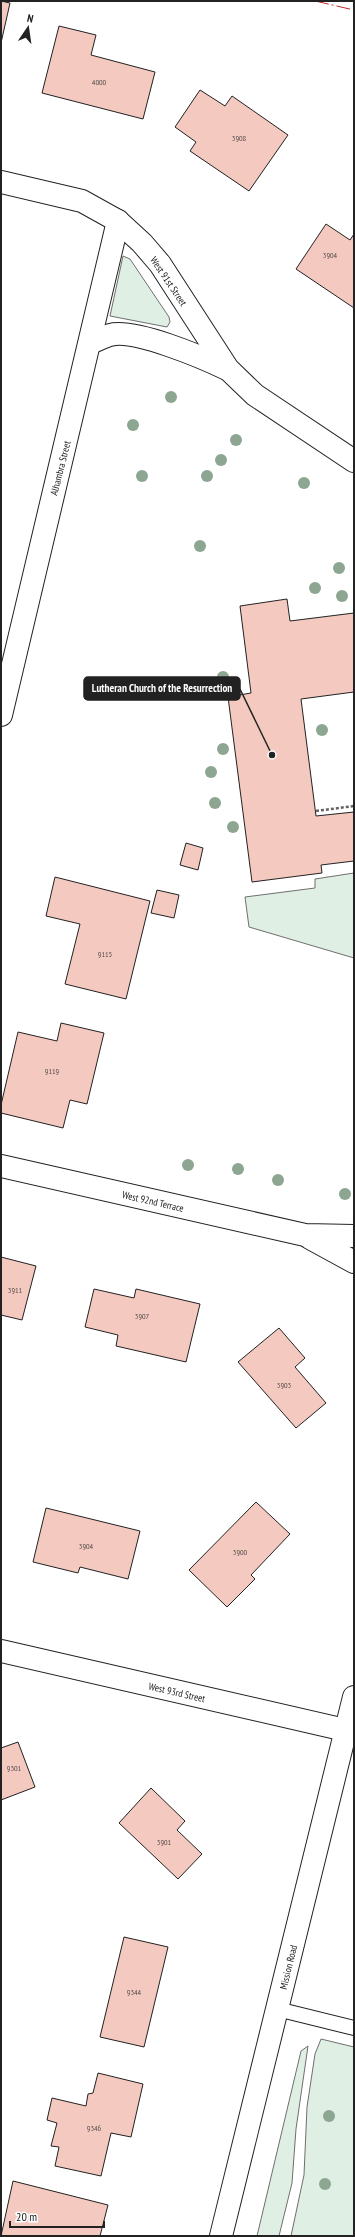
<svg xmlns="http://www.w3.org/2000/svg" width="355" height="2237" viewBox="0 0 355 2237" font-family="'PT Sans Narrow',sans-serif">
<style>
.green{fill:#e0efe3;stroke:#6f6f6f}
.building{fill:#f3c9c0;stroke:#222}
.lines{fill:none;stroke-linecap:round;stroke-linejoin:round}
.lane-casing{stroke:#222;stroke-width:16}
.street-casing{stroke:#222;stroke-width:24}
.secondary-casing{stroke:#222;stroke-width:24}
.path{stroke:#646464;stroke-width:2.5;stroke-dasharray:3 2;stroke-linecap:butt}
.lane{stroke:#fff;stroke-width:14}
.street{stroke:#fff;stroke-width:22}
.secondary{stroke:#fff;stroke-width:22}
.power{stroke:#c62828;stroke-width:1;stroke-dasharray:14 3 2 3;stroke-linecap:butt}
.tree{fill:#8da692}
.labels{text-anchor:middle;stroke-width:3;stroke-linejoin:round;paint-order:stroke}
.number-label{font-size:8px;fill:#564c4a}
.street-label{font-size:10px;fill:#222;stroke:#fff}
.leader{fill:none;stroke:#222;stroke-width:1.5}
.callout-dot{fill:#222;stroke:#fff;stroke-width:1.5}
.callout{fill:#222;stroke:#222;stroke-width:1.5}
.callout-label{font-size:11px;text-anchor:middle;font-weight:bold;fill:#fff}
</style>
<rect width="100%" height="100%" fill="#fff"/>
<g class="green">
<path d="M123,256l7,3 39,58 1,5 -3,5 -57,-11z"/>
<path d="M354,873v85l-105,-31 -4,-30 70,-9v-9z"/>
<path d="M321,2039l33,8v189h-63l13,-61 3,-68 8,-53z"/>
<path d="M308,2046l-12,83 -4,54 -13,53h-22l44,-185z"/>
</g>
<g class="building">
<path d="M1,1l9,2 -9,40z"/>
<path d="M59,26l37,9 -5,20 64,17 -12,47 -101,-26z"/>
<path d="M200,90l25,16 7,-10 56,39 -39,56 -59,-40 6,-9 -21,-15z"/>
<path d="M326,224l24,16 4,-6v74l-58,-39z"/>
<path d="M287,599l3,22 64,-8v79l-53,7 15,117 38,-4v49l-33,4 1,8 -70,9 -24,-185 23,-4 -11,-87z"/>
<path d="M186,843l17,5 -5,22 -18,-5z"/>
<path d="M55,877l95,24 -24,98 -61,-15 15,-60 -34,-8z"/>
<path d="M157,890l22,5 -5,23 -23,-5z"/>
<path d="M61,1023l43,10 -17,71 -17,-4 -7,28 -62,-15v-8l17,-73 39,9z"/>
<path d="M1,1257l35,9 -14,54 -21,-5z"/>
<path d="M94,1289l40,9 2,-9 64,15 -14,58 -70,-16 2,-11 -33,-8z"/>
<path d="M279,1328l26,30 -10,9 31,36 -30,25 -58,-66z"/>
<path d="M256,1502l34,32 -39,41 4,4 -28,28 -38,-37z"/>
<path d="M46,1508l94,23 -12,48 -48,-12 -2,6 -45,-11z"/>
<path d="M18,1742l17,45 -34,13v-52z"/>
<path d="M151,1788l34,33 -8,9 25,24 -24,25 -59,-56z"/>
<path d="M124,1937l44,10 -24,100 -44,-10z"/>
<path d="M98,2073l45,11 -12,53 -20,-4 -10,43 -46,-10 4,-19 -8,-1 6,-23 -10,-3 5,-22 34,8 2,-12 5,-1z"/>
<path d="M13,2181l95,24 -8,31h-99z"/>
</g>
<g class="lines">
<defs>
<path id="lane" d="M277,2009l77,19"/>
<g id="street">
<path d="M1,182l81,19 36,20 24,22 18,21 68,105 27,26 99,66"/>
<path d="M90,343c6,-2 13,-6 20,-8 24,-7 94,23 117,34"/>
<path d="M1,715l117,-494"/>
<path d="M1,1166l304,69 49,1"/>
<path d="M310,1238l44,24"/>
</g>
<g id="secondary">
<path d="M1,1651l353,81"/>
<path d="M221,2236l133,-539"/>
</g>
</defs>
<use href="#lane" class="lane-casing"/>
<use href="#street" class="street-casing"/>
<use href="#secondary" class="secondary-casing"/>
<path class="path" d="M316,811l38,-5"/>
<use href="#lane" class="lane"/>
<use href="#street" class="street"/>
<use href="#secondary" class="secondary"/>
<path class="power" d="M315,1l39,9"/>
</g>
<g class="tree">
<circle cx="171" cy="397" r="6"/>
<circle cx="133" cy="425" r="6"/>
<circle cx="236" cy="440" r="6"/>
<circle cx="221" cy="460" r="6"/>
<circle cx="142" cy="476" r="6"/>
<circle cx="207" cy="476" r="6"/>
<circle cx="304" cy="483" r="6"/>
<circle cx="200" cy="546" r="6"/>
<circle cx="339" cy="568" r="6"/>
<circle cx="315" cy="588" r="6"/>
<circle cx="342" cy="596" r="6"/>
<circle cx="223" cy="677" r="6"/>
<circle cx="322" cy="730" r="6"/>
<circle cx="223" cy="749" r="6"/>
<circle cx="211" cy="772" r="6"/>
<circle cx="215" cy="803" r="6"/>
<circle cx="233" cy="827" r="6"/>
<circle cx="188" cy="1165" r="6"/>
<circle cx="238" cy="1169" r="6"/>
<circle cx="278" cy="1180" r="6"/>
<circle cx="345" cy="1194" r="6"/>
<circle cx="329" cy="2116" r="6"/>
<circle cx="325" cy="2184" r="6"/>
</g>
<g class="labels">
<g class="number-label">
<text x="99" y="85">4000</text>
<text x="239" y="141">3908</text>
<text x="330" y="258">3904</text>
<text x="105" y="957">9115</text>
<text x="52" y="1074">9119</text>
<text x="15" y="1293">3911</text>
<text x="142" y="1319">3907</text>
<text x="284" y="1388">3903</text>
<text x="86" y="1549">3904</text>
<text x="240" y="1555">3900</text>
<text x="14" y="1771">9301</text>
<text x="164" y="1845">3901</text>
<text x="134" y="1995">9344</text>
<text x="94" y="2131">9346</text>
</g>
<g class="street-label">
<text transform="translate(169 281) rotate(56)" y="4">West 91st Street</text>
<text transform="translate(60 468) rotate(-76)" y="4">Alhambra Street</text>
<text transform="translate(153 1201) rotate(13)" y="4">West 92nd Terrace</text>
<text transform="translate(177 1692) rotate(13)" y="4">West 93rd Street</text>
<text transform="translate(288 1967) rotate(-76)" y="4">Mission Road</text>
</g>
</g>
<path class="leader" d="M272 755L240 689"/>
<circle class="callout-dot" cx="272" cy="755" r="4"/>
<rect class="callout" x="84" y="677" width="156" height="23" rx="4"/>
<g class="callout-label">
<text x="162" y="692">Lutheran Church of the Resurrection</text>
</g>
<rect width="355" height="2237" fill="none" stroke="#222222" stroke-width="4"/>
<g transform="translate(28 28) rotate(13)" stroke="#ffffff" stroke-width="3" paint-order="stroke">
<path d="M0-3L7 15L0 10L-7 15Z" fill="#222222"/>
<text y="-6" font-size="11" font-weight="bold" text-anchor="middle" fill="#222222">N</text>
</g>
<path d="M10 2221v6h94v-6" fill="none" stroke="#222222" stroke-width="2"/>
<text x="16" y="2221" font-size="12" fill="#222222" stroke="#ffffff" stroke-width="3" paint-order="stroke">20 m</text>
</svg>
